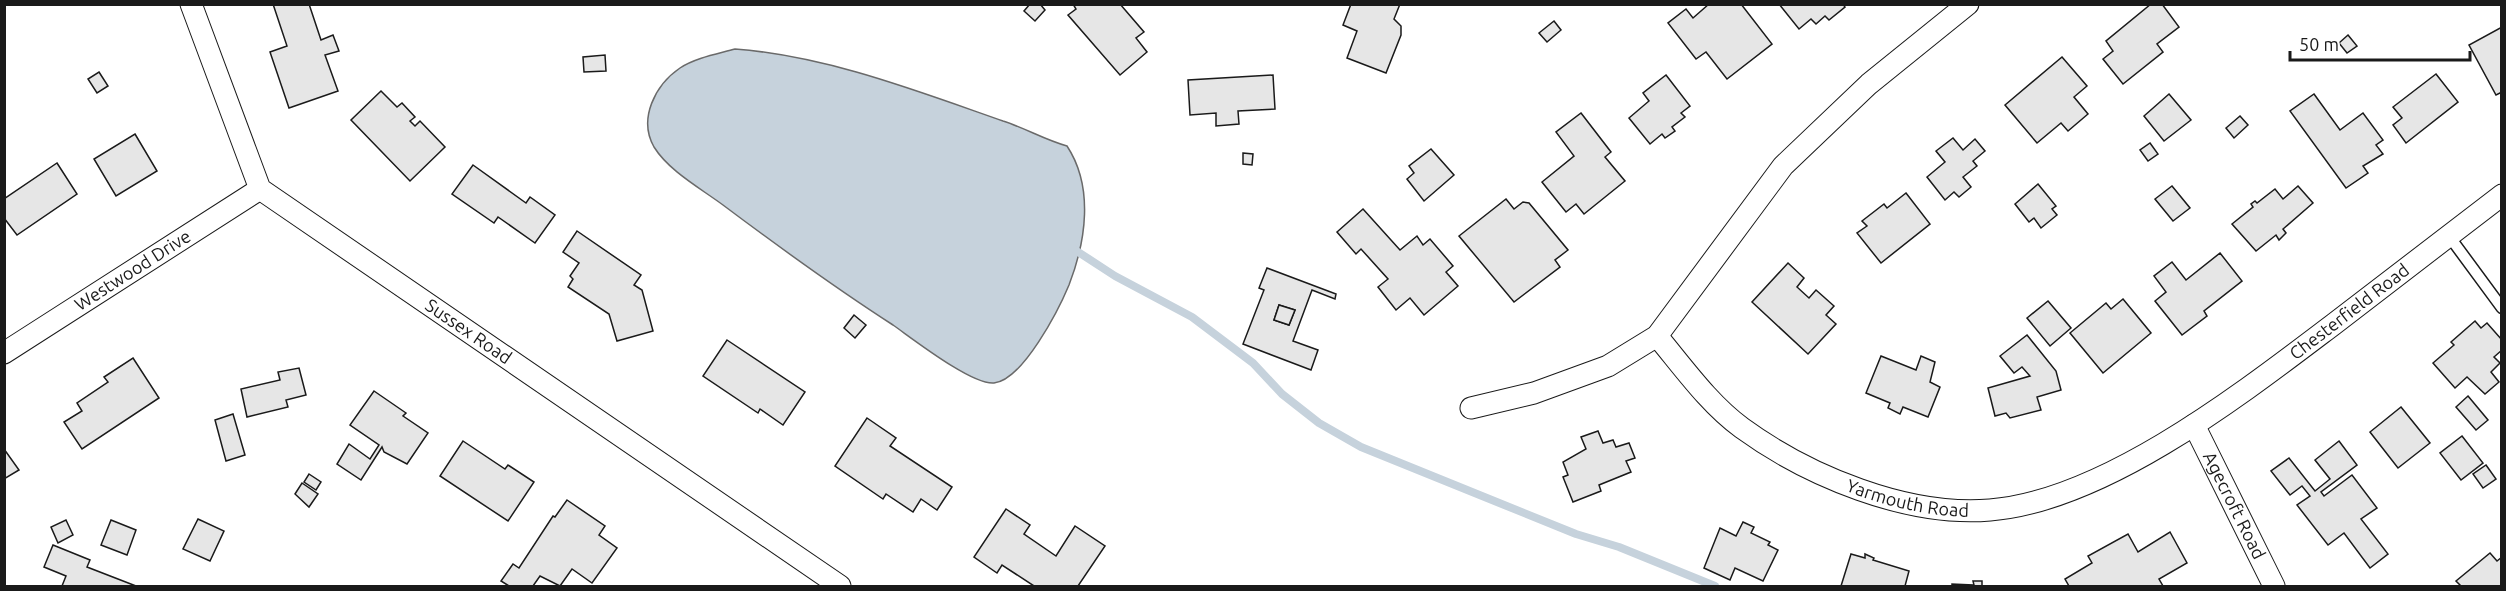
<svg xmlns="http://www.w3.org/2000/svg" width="2506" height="591" viewBox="0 0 2506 591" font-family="Ubuntu,sans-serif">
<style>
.water{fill:#c6d2dc;stroke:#6a6a6a;stroke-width:1.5}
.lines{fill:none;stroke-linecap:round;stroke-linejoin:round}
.stream{stroke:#c6d2dc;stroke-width:8}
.building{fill:#e6e6e6;stroke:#1a1a1a;stroke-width:1.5;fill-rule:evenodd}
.lane-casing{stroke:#1a1a1a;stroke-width:13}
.street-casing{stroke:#1a1a1a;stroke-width:23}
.lane{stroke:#fff;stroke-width:10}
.street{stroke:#fff;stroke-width:21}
.labels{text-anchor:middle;stroke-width:4.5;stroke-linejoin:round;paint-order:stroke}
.street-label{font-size:18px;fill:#1a1a1a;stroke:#fff}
</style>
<rect width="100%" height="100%" fill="#fff"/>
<path class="water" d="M735,49c92,7 182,42 268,72 22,7 42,19 64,25 27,41 19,95 2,139 -10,24 -46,95 -75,98 -22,2 -81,-44 -101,-58 -59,-38 -114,-78 -170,-120 -23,-17 -54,-34 -69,-58 -16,-28 1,-62 26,-79 15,-10 37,-14 55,-19z"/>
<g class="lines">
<path class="stream" d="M1072,248l43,28 77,41 61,46 29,31 37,29 42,24 215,87 43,13 96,39"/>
</g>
<g class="building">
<path d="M273,4h36l12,36 12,-5 6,16 -14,4 13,36 -49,17 -19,-56 17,-6z"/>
<path d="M1030,4h10l5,6 -10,11 -11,-10z"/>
<path d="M1073,4h47l24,28 -8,6 11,14 -27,23 -52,-60 8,-6z"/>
<path d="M1351,4h49l-6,15 7,7v9l-15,38 -39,-15 10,-27 -14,-6z"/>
<path d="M1709,4h32l31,40 -45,35 -21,-27 -10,7 -28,-36 18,-14 7,9z"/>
<path d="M1779,4h64l2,3 -16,13 -4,-4 -9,8 -5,-5 -12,10z"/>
<path d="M2151,4h11l17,23 -22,17 6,8 -40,32 -20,-25 10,-8 -7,-10z"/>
<path d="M1554,21l7,9 -14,12 -8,-9z"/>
<path d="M2502,27v65l-6,3 -27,-50z"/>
<path d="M2348,35l9,11 -10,7 -8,-10z"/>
<path d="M605,55l1,16 -22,1 -1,-15z"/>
<path d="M2062,57l25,29 -13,11 14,17 -20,17 -7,-8 -24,20 -32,-38z"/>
<path d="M99,72l9,14 -11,7 -9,-14z"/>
<path d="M2436,74l22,28 -52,41 -13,-18 9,-7 -9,-11z"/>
<path d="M1273,75l2,34 -37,2 1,13 -23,2v-13l-26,2 -2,-35z"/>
<path d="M1666,75l24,31 -9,7 4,4 -13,10 3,4 -10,7 -3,-4 -12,10 -21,-26 20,-17 -6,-8z"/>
<path d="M381,91l16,16 5,-4 13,14 -5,4 5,5 5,-5 25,26 -35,34 -59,-61z"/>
<path d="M2169,94l22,26 -27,21 -20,-25z"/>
<path d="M2314,94l26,36 23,-17 20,27 -7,5 7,9 -20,12 5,7 -22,15 -56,-77z"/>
<path d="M1581,113l30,39 -6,5 20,24 -41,33 -8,-10 -10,8 -24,-30 32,-26 -18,-24z"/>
<path d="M2240,116l8,9 -14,13 -8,-10z"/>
<path d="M135,134l22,37 -41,25 -22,-37z"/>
<path d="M1953,138l10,12 12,-11 10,12 -12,10 4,5 -14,11 8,10 -12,10 -5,-5 -9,8 -18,-23 18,-15 -9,-11z"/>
<path d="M2150,143l8,11 -10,7 -8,-11z"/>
<path d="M1431,149l23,26 -30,26 -17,-22 7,-6 -5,-7z"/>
<path d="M1243,153l10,1 -1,11 -9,-1z"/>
<path d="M57,163l20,31 -60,41 -13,-17v-19z"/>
<path d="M473,165l53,38 4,-6 25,18 -20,28 -37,-26 -4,6 -42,-29z"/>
<path d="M2038,184l18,22 -4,3 5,6 -16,13 -7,-10 -5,4 -14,-18z"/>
<path d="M2172,186l18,22 -17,13 -18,-22z"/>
<path d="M2298,186l15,17 -30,26 3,4 -7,7 -3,-5 -20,16 -24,-27 21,-17 -2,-3 4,-3 2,2 18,-14 8,10z"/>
<path d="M1906,193l24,31 -49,39 -24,-30 10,-7 -5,-5 22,-17 3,4z"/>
<path d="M1506,199l8,10 9,-7 6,1 39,47 -13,10 5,7 -46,35 -55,-66z"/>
<path d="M1363,209l37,41 17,-14 6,9 7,-6 23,27 -7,6 12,14 -34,29 -14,-17 -14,12 -18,-23 10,-8 -27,-30 -5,5 -19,-22z"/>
<path d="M577,231l64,44 -7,10 8,5 11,41 -36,10 -8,-27 -41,-27 5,-8 -3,-3 9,-13 -16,-11z"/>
<path d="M2220,253l22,28 -38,30 3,5 -25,19 -27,-34 11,-9 -12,-16 18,-14 14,18z"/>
<path d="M1788,263l16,15 -7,9 12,11 7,-8 18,16 -8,9 10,9 -28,30 -56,-52z"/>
<path d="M1267,268l69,26 -1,5 -23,-9 -19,51 25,9 -7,20 -68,-26 21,-54 -5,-2zM1279,305l16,5 -6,15 -15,-5z"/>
<path d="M2123,299l28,34 -48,40 -33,-40 36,-30 5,6z"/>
<path d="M2048,301l23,27 -21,18 -23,-28z"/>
<path d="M1279,305l16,5 -6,15 -15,-5z"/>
<path d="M854,315l12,10 -11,13 -11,-10z"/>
<path d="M2475,321l6,7 6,-5 15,17v10l-8,7 6,6 -9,9 8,10 -14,12 -18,-17 -12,11 -22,-25 21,-18 -3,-3z"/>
<path d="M2027,335l29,36 5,19 -24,7 4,13 -31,8 -4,-5 -11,3 -7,-28 42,-12 -8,-9 -8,6 -14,-17z"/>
<path d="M727,340l78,52 -22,33 -23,-16 -2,4 -55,-37z"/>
<path d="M1881,356l35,14 5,-14 14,6 -5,20 10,5 -12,30 -25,-10 -3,7 -12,-6 2,-5 -24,-10z"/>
<path d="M133,358l26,40 -77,51 -18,-27 18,-11 -5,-8 31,-21 -4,-5z"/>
<path d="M299,368l7,27 -20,5 2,7 -41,10 -6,-28 39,-9 -2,-8z"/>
<path d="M374,391l32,22 -3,3 25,17 -21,31 -23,-12 -2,-5 -21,33 -24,-16 12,-20 21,15 9,-14 -29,-20z"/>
<path d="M2468,396l20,24 -12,10 -20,-23z"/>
<path d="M2401,407l29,36 -32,25 -28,-36z"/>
<path d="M233,414l12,41 -19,6 -11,-41z"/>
<path d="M867,418l29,20 -6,8 62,41 -15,23 -16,-11 -8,13 -27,-18 -3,5 -48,-33z"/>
<path d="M1598,431l5,12 10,-3 3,7 13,-4 6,15 -9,3 5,11 -32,13 2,6 -28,11 -10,-25 5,-2 -5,-13 23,-13 -5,-12z"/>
<path d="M2462,436l21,27 -22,17 -21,-27z"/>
<path d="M463,441l42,28 3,-4 26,17 -26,39 -68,-45z"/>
<path d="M2339,441l18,24 -36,27 3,4 28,-21 25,33 -16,11 27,35 -18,14 -26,-35 -16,12 -31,-40 13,-9 -8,-10 -12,9 -19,-24 18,-13 26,33 15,-12 -15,-19z"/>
<path d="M4,449l15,21 -15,9z"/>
<path d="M2486,465l10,14 -13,9 -10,-14z"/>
<path d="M309,474l12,8 -5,8 -12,-8z"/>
<path d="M302,483l16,11 -9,13 -14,-13z"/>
<path d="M567,500l38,26 -6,9 18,13 -25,35 -20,-14 -12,17 -20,-10 -7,10h-24l-8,-5 12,-17 6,4 34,-52 2,1z"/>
<path d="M1006,509l24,16 -6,9 32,22 19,-30 30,20 -27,40h-44l-32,-21 -5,8 -23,-16z"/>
<path d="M198,519l26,12 -14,30 -27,-12z"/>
<path d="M66,520l7,15 -15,8 -7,-16z"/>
<path d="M111,520l25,10 -9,25 -26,-10z"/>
<path d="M1743,522l11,5 -3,6 19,9 -2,3 10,5 -15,31 -28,-13 -5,12 -26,-12 16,-40 16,8z"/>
<path d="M2170,532l17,31 -28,16 4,7h-94l-4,-7 27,-16 -4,-7 40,-22 10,18z"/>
<path d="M53,545l37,15 -3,7 49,19h-74l4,-10 -22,-9z"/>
<path d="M2490,553l7,8 5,-4v29h-41l-5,-5z"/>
<path d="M1851,554l14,4v-4l9,4 -1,2 36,11 -4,15h-64z"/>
<path d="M1973,581h9v5h11h-41v-2l22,1z"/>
</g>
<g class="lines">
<defs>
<path id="lane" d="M2449,236l53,72"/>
<g id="street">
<path id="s1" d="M191,4l69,185 580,397"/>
<path id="s2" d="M1657,336c26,31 52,68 85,92 66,48 165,89 248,82 115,-9 254,-118 344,-186 56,-43 112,-86 168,-129"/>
<path id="s3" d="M4,353l256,-164"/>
<path d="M1471,408l63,-15 74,-27 49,-30 126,-170 86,-82 99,-80"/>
<path id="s4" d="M2194,425l80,161"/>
</g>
</defs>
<use href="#lane" class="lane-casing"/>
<use href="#street" class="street-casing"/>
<use href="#lane" class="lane"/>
<use href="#street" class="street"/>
</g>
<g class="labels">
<g class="street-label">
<text dy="6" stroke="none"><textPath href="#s3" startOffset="153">Westwood Drive</textPath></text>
<text dy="6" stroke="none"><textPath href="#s2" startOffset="807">Chesterfield Road</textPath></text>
<text dy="6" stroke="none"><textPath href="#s1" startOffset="450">Sussex Road</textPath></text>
<text dy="6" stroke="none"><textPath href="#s2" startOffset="308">Yarmouth Road</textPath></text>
<text dy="6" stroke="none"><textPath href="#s4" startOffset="90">Agecroft Road</textPath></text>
</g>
</g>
<rect width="2506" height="591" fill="none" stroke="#1a1a1a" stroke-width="12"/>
<path d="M2290 51v9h180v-9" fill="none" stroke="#1a1a1a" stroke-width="3"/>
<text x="2299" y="51" font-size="18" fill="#1a1a1a" stroke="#ffffff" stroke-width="4.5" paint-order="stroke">50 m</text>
</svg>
